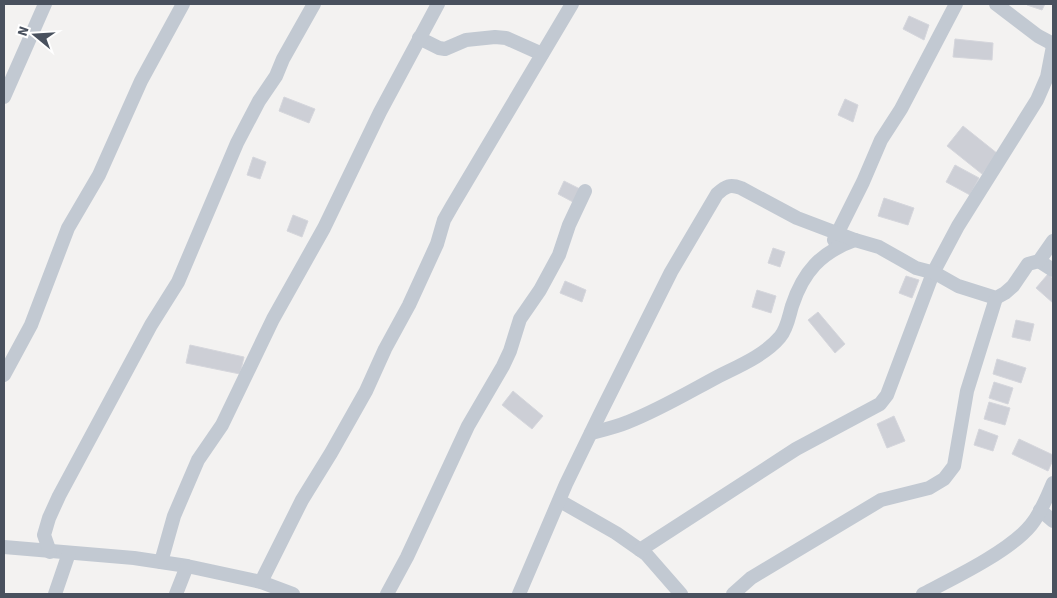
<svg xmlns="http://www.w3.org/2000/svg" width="1057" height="598" viewBox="0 0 1057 598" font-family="'Source Sans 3',sans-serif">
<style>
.building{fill:#cdcfd6;stroke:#d5d6dc}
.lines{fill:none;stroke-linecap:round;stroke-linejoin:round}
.minor{stroke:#c2c9d2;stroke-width:14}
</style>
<rect width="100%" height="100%" fill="#f3f2f1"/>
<g class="building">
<path d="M1028,4h17l-3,6 -15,-5z"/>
<path d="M909,16l20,9 -5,15 -21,-11z"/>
<path d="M955,39l38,4 -1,17 -39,-3z"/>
<path d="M284,97l31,12 -6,14 -30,-12z"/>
<path d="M845,99l13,6 -5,17 -15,-7z"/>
<path d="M963,126l35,28 -16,20 -35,-28z"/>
<path d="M253,157l13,5 -6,17 -13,-4z"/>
<path d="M955,165l24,13 -9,17 -24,-13z"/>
<path d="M564,181l16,8 -7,13 -15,-8z"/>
<path d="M884,198l30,10 -6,17 -30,-9z"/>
<path d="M293,215l15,6 -6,16 -15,-6z"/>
<path d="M773,248l12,4 -5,15 -12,-4z"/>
<path d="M1048,274l5,5v24l-17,-15z"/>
<path d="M906,276l13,4 -7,18 -13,-5z"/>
<path d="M565,281l21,9 -4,12 -22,-9z"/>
<path d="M757,290l19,6 -5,17 -19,-6z"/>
<path d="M818,312l27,32 -10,9 -27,-33z"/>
<path d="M1016,320l18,4 -4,17 -18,-4z"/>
<path d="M190,345l54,12 -4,17 -54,-11z"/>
<path d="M997,359l29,9 -5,15 -28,-9z"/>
<path d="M994,382l19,6 -5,16 -19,-6z"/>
<path d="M513,391l30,25 -11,13 -30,-24z"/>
<path d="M989,402l21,6 -5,17 -21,-6z"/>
<path d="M894,416l11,25 -18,7 -10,-24z"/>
<path d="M979,429l19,7 -5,15 -19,-6z"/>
<path d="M1019,439l34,16v5l-5,11 -36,-17z"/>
</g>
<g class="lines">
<g class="minor">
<path d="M996,4l42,32 15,8"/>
<path d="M419,38l20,10 6,1 21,-9 29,-3 11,1 36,16"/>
<path d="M4,97l41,-93"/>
<path d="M834,240l29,-58 18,-42 20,-31 55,-105"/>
<path d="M1039,261l14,9"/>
<path d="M4,375l27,-50 37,-97 31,-53 42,-94 42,-77"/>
<path d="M591,433c12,-3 25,-6 37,-11 31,-12 61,-30 91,-46 20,-10 46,-21 61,-39 7,-8 9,-21 12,-31 11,-34 29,-54 63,-66"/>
<path d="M560,501l56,32 30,21 35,40"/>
<path d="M1040,510l13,11"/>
<path d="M4,547l130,11 53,8 74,16 32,12"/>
<path d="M640,550l156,-101 84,-45 7,-9 46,-122 25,-47 79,-126 10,-23 6,-31"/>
<path d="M50,552l-6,-17 5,-17 10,-22 92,-171 27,-43 59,-139 22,-42 17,-25 7,-17 31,-55"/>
<path d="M161,562l13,-46 24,-56 24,-35 51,-106 51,-91 56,-116 58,-108"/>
<path d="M261,582l41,-82 29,-47 35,-62 19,-42 24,-44 28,-61 7,-24 8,-14 120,-202"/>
<path d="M55,594l14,-41"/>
<path d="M176,594l11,-28"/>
<path d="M387,594l20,-37 61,-131 35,-60 7,-15 10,-32 20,-29 19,-35 10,-30 16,-34"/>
<path d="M519,594l47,-110 34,-70 71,-142 46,-78c9,-8 13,-10 24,-6l56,30 58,22 24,7 37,21 19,5 23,13 38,12 9,-5 8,-7 15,-22 11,-3 14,-20"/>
<path d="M733,594l18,-16 130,-78 48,-12 15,-9 10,-13 13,-75 29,-93"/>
<path d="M923,594c31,-16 87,-43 108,-69 10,-12 16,-28 22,-42"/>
</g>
</g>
<rect width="1057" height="598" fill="none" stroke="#49515e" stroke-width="10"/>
<g transform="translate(35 35) rotate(288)" stroke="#ffffff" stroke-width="4" paint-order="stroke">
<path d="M0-4L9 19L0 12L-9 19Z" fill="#49515e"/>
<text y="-8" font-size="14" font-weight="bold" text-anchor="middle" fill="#49515e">N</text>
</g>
</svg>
